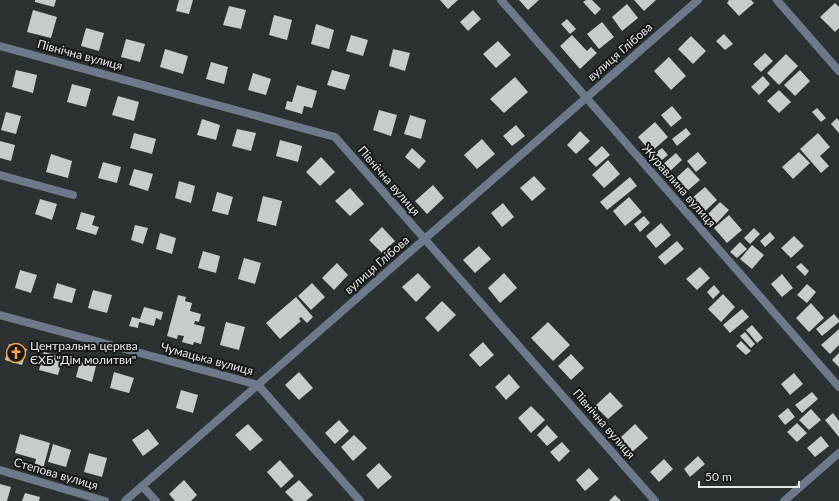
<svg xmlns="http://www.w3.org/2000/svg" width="839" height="501" viewBox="0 0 839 501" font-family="Lato,sans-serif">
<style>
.building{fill:#c5cccb}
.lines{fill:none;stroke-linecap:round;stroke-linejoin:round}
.lane{stroke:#6e7a8a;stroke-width:8}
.street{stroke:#6e7a8a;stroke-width:8}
.labels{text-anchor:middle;stroke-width:4;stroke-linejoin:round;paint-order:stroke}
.street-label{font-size:12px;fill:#e4e8e9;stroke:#161819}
.poi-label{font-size:12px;fill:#e4e8e9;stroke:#161819;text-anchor:start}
</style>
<rect width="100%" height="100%" fill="#2c3133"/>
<g class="building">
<path d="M35,0h21l-2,7 -19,-5z"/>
<path d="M179,0h14l-4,14 -13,-3z"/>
<path d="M440,0h18l-10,9z"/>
<path d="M519,0h20l-11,10z"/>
<path d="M586,0h6l9,9 -6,6 -12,-13z"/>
<path d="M634,0h22l-12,11z"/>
<path d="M729,0h22l3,3 -15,13 -12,-13z"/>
<path d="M835,3l4,4v21l-4,4 -15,-15z"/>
<path d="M627,4l11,14 -16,13 -10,-14z"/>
<path d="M229,6l17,4 -5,19 -18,-4z"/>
<path d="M33,10l24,7 -6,21 -24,-6z"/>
<path d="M473,10l8,9 -13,12 -8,-9z"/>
<path d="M274,15l18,5 -5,20 -18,-5z"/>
<path d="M567,19l9,10 -6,5 -9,-10z"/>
<path d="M602,22l12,15 -15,12 -12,-15z"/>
<path d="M316,24l18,6 -5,19 -18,-5z"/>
<path d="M86,28l18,5 -5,18 -18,-5z"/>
<path d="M724,34l9,10 -8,6 -9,-9z"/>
<path d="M351,35l17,5 -5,16 -17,-5z"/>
<path d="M572,35l15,16 4,-4 6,6 -17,16 -20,-23z"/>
<path d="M691,36l15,15 -13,13 -15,-15z"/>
<path d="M126,39l19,5 -5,18 -19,-5z"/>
<path d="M498,41l13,14 -15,13 -13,-14z"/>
<path d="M165,49l23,7 -5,18 -23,-7z"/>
<path d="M393,49l17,4 -5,18 -16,-5z"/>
<path d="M765,53l8,8 -12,11 -8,-8z"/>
<path d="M786,54l12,12 -19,19 -12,-12z"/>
<path d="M669,57l17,19 -15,14 -17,-19z"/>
<path d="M211,62l17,5 -4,17 -18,-5z"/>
<path d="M16,70l21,5 -4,18 -21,-6z"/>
<path d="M332,70l18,5 -5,15 -18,-5z"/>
<path d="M800,70l10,11 -15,15 -11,-11z"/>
<path d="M253,73l18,6 -5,16 -18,-5z"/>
<path d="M763,76l7,8 -11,11 -8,-8z"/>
<path d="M515,77l13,15 -24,21 -14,-14z"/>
<path d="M72,84l19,5 -5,18 -19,-5z"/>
<path d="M297,85l20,6 -5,17 -8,-2 -2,8 -17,-5 2,-8 5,1z"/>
<path d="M779,90l12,12 -12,11 -12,-12z"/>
<path d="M118,96l21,6 -5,19 -22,-6z"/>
<path d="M672,106l10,12 -11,9 -10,-12z"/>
<path d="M817,108l9,10 -5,4 -9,-10z"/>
<path d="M379,110l18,5 -6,21 -18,-6z"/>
<path d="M6,112l15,4 -5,18 -15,-4z"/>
<path d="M410,115l16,5 -5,19 -17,-5z"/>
<path d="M837,118l2,3v12l-8,-9z"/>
<path d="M202,119l18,6 -4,15 -19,-5z"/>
<path d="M655,122l13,15 -17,15 -13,-15z"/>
<path d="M516,125l9,11 -13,10 -9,-10z"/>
<path d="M686,128l5,6 -14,12 -5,-7z"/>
<path d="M237,129l19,4 -5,18 -19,-5z"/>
<path d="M580,131l10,10 -14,13 -9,-9z"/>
<path d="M134,133l22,6 -4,15 -22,-6z"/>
<path d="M818,133l12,14 -10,9 9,10 -8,7 -21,-24z"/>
<path d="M482,139l13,15 -18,15 -13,-14z"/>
<path d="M280,140l22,6 -4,16 -22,-6z"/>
<path d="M0,141l15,4 -4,16 -11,-3z"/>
<path d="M602,146l8,9 -14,12 -8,-8z"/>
<path d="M412,148l14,13 -7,8 -14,-12z"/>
<path d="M662,148l6,7 -11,9 -6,-8z"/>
<path d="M698,152l9,11 -11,9 -9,-11z"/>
<path d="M799,152l11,11 -17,16 -11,-12z"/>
<path d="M676,153l6,7 -14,13 -6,-8z"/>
<path d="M51,154l21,7 -4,17 -22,-6z"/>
<path d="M321,157l14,15 -15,14 -14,-14z"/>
<path d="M608,160l12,14 -16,14 -12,-13z"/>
<path d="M103,162l18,5 -4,16 -19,-5z"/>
<path d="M688,167l12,13 -14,12 -11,-13z"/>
<path d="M134,169l19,5 -5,17 -19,-6z"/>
<path d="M534,176l12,13 -14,12 -12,-13z"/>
<path d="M630,177l7,9 -30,24 -7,-8z"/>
<path d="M179,181l16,5 -4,17 -16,-5z"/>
<path d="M433,185l11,13 -17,16 -12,-13z"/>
<path d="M705,187l12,13 -14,13 -12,-14z"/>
<path d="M350,188l14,16 -14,12 -15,-15z"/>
<path d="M217,192l16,5 -5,18 -16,-4z"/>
<path d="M263,196l19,5 -6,25 -19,-5z"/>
<path d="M629,197l13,15 -17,14 -12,-15z"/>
<path d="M40,199l17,5 -5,16 -17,-6z"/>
<path d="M720,202l9,8 -15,16 -9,-9z"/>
<path d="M503,203l11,14 -12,10 -11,-14z"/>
<path d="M81,212l14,4 -3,9 7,2 -3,8 -20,-6z"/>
<path d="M729,215l13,15 -15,13 -13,-15z"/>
<path d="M644,216l6,7 -10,9 -6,-8z"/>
<path d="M661,223l10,12 -15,13 -10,-12z"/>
<path d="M135,225l13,3 -5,16 -12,-4z"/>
<path d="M382,227l13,14 -13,12 -13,-13z"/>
<path d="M754,228l6,6 -10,10 -6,-6z"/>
<path d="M770,232l5,6 -10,9 -5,-6z"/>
<path d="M160,233l16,5 -4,16 -16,-5z"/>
<path d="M794,236l10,10 -13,12 -10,-10z"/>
<path d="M677,241l7,8 -19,16 -7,-8z"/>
<path d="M740,242l7,7 -10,9 -7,-6z"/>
<path d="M752,245l12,10 -12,14 -12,-10z"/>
<path d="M479,246l12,13 -16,14 -12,-13z"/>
<path d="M203,251l17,5 -4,17 -18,-5z"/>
<path d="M244,258l17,5 -6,21 -17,-5z"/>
<path d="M337,263l11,12 -14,15 -12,-12z"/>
<path d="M801,263l8,8 -4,5 -9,-9z"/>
<path d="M700,267l10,11 -13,12 -11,-11z"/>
<path d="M20,270l17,5 -6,18 -16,-5z"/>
<path d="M418,273l13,14 -15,15 -14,-15z"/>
<path d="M504,273l13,15 -17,15 -12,-15z"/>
<path d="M782,274l11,14 -11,9 -11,-13z"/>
<path d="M57,283l19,6 -4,14 -19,-5z"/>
<path d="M312,283l13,14 -14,13 -13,-14z"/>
<path d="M807,284l9,8 -9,11 -10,-8z"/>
<path d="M714,285l6,7 -7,7 -6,-7z"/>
<path d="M93,290l19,5 -5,18 -19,-5z"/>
<path d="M723,294l12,13 -14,15 -13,-13z"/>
<path d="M178,295l8,2 -1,4 7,2 -2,8 11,3 -2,8 -4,-1 -1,3 11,3 -4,17 -7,-2 -1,3 -11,-3 2,-6 -6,-1 -1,4 -10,-3z"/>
<path d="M296,297l17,20 -6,6 -6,-6 -2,2 2,2 -21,18 -14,-16z"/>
<path d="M442,301l14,14 -18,17 -13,-14z"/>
<path d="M811,303l13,15 -15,14 -13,-14z"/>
<path d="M144,307l19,5 -2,8 -5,-2 -2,8 -15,-4 -1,6 -9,-2 3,-9 8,2z"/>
<path d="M742,309l7,8 -19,16 -7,-8z"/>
<path d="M834,314l5,6v2l-17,14 -6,-7z"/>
<path d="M226,322l19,5 -6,23 -19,-5z"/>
<path d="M548,322l22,23 -17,16 -22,-23z"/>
<path d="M752,325l11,13 -6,5 -11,-13z"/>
<path d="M839,329v16l-9,9 -9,-9z"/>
<path d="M745,332l10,12 -4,4 -11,-12z"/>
<path d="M741,341l10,10 -5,4 -10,-9z"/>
<path d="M483,342l11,13 -14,12 -11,-12z"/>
<path d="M9,344l18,5 -5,16 -17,-5z"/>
<path d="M44,352l19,5 -5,18 -19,-5z"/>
<path d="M839,353v14l-7,-7z"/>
<path d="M571,354l13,14 -13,12 -13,-14z"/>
<path d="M80,362l16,4 -4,16 -16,-5z"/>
<path d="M114,372l20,6 -5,15 -19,-5z"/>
<path d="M299,372l14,16 -14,12 -14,-15z"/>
<path d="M794,373l9,11 -13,11 -9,-11z"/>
<path d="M509,374l11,13 -14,13 -11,-13z"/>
<path d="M181,390l17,5 -5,18 -17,-5z"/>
<path d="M610,392l13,14 -15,13 -13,-13z"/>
<path d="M812,392l6,7 -16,14 -7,-8z"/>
<path d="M531,406l14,14 -14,13 -13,-15z"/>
<path d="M788,408l7,9 -10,8 -7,-9z"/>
<path d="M811,409l10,11 -12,10 -10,-10z"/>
<path d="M833,413l6,8v16l-14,-17z"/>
<path d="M339,420l10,11 -14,13 -10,-11z"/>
<path d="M797,423l10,10 -10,9 -10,-10z"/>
<path d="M248,424l15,16 -13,11 -15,-16z"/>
<path d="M635,424l13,14 -16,14 -12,-14z"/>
<path d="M547,425l11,12 -11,9 -10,-11z"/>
<path d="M148,429l11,15 -16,12 -11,-16z"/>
<path d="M20,434l30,9 -7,26 -9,-2 2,-8 -21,-6z"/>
<path d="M354,435l13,13 -14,13 -12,-14z"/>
<path d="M821,436l8,10 -14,11 -8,-9z"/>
<path d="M562,442l8,9 -11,11 -9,-10z"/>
<path d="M53,444l18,6 -5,17 -18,-5z"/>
<path d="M89,453l18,5 -5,19 -18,-5z"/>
<path d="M698,456l7,8 -15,13 -6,-8z"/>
<path d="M664,459l9,10 -14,13 -9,-10z"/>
<path d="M280,460l14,16 -13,12 -14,-16z"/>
<path d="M379,463l13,14 -14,12 -12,-14z"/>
<path d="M589,468l10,11 -14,12 -9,-11z"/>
<path d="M184,480l13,15 -6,6h-16l-6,-7z"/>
<path d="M299,480l14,15 -7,6h-12l-9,-9z"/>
<path d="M0,484l11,3 -4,14h-7z"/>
<path d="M25,493l15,4 -1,4h-17z"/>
<path d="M615,495l6,6h-12z"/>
</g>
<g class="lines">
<path class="lane" d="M0,175l73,20"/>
<g class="street">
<path d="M501,0l338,387"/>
<path d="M777,0l62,71"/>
<path d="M0,46l335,91 320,364"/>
<path d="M0,315l258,70 102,116"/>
<path d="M0,470l105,31"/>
<path d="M142,486l14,15"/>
<path d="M125,501l573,-501"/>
<path d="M784,501l55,-48"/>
</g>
</g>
<defs>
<symbol id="church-ring" viewBox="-11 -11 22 22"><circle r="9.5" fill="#161819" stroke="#f8a14a" stroke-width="1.5"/><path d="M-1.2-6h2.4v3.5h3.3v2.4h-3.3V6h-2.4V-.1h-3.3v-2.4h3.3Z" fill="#f8a14a"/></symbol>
</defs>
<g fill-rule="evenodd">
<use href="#church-ring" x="5" y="342" width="22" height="22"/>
</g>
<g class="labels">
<g class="street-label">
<text transform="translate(620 52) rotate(-41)" y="4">вулиця Глібова</text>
<text transform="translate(80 55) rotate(15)" y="4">Північна вулиця</text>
<text transform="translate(389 181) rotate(49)" y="4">Північна вулиця</text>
<text transform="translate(679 186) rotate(49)" y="4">Журавлина вулиця</text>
<text transform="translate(377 265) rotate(-41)" y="4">вулиця Глібова</text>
<text transform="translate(207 359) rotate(15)" y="4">Чумацька вулиця</text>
<text transform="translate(604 424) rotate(49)" y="4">Північна вулиця</text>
<text transform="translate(56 474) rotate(16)" y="4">Степова вулиця</text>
</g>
<g class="poi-label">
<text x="30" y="350">Центральна церква<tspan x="30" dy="14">ЄХБ "Дім молитви"</tspan></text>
</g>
</g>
<path d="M699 481v6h100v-6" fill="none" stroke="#e4e8e9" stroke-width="2"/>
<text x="705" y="481" font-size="12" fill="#e4e8e9" stroke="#161819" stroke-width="3" paint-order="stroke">50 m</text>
</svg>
